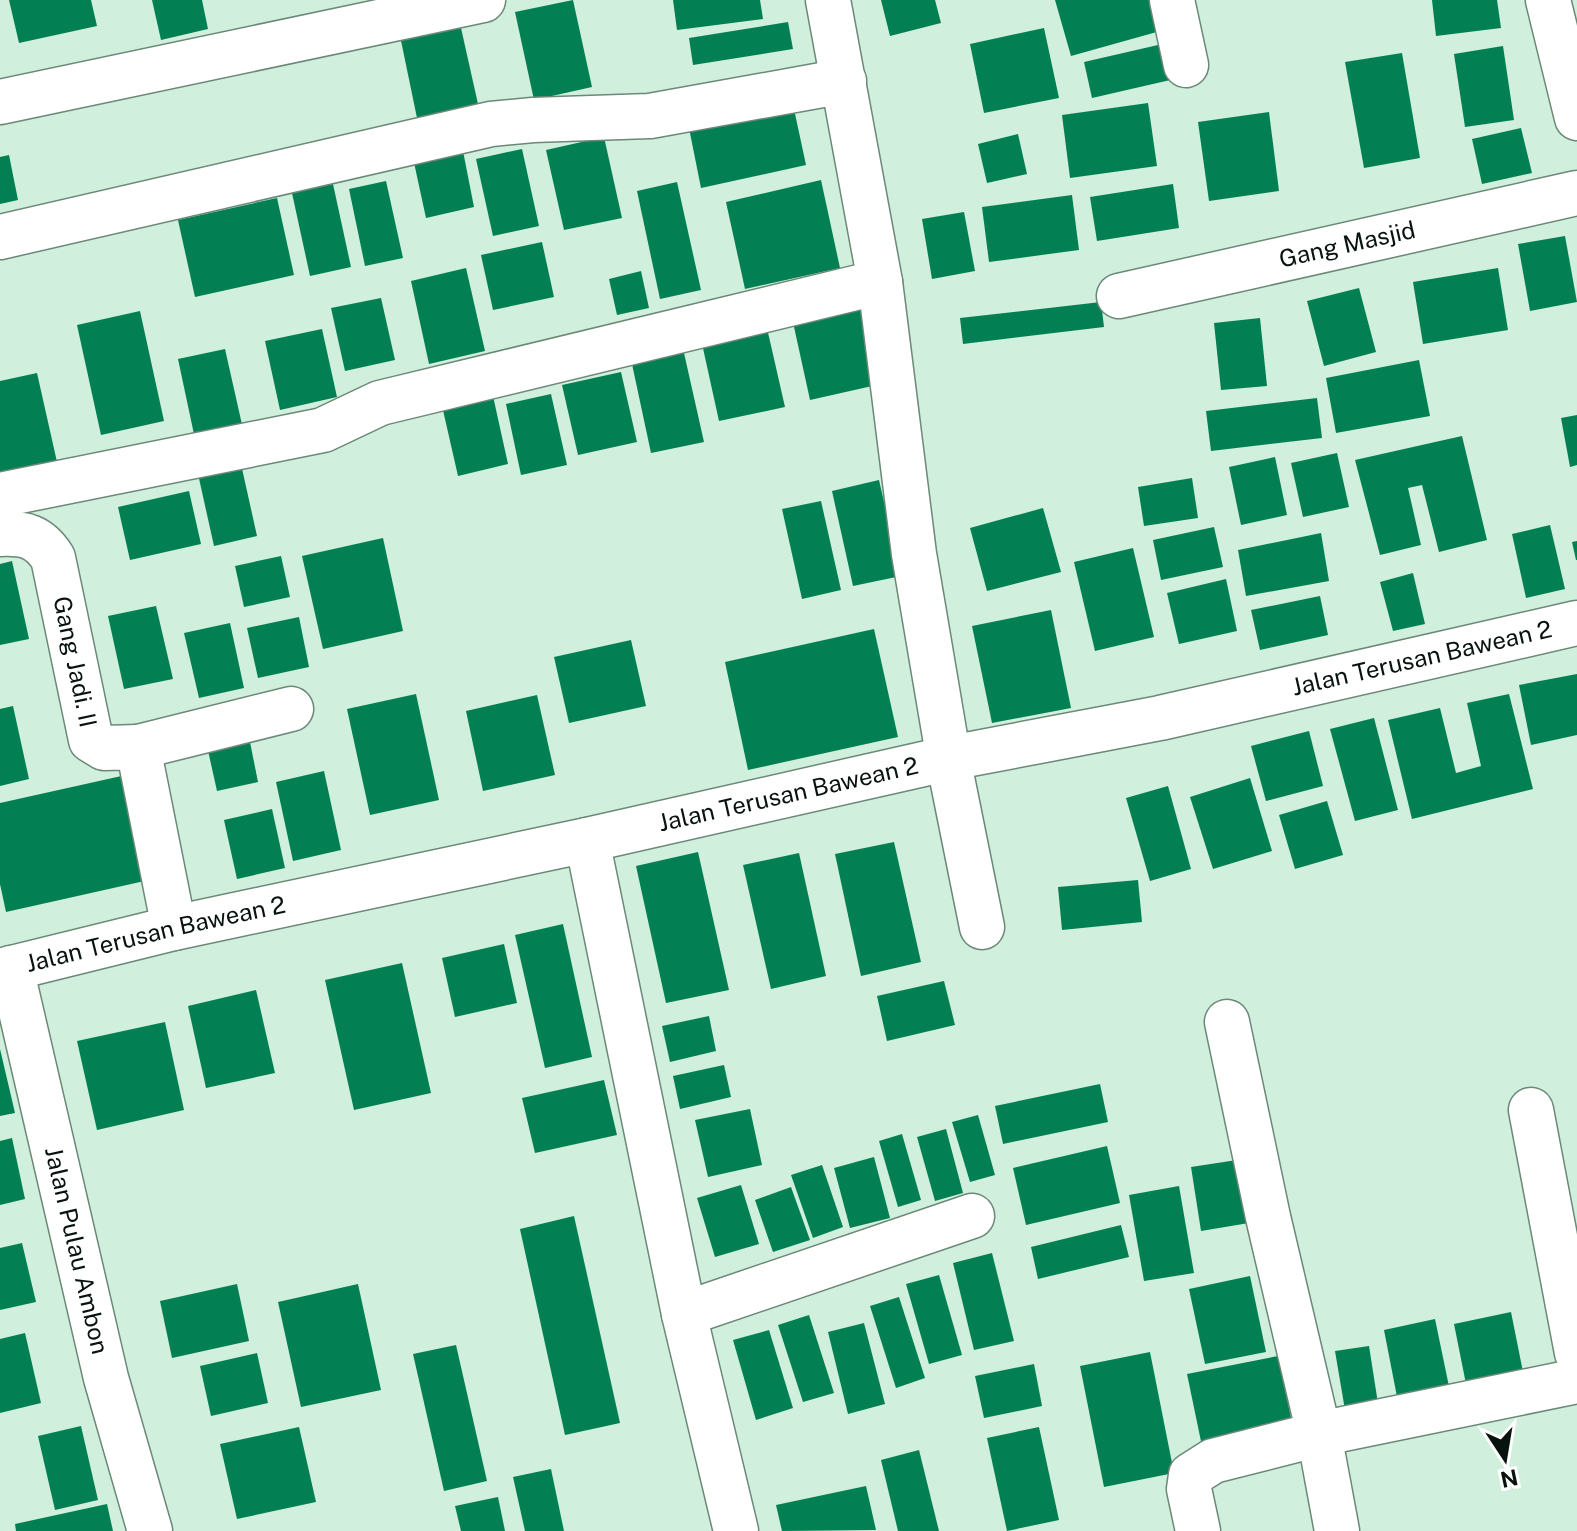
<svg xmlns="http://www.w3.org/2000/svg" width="1577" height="1531" viewBox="0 0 1577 1531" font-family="'Public Sans',sans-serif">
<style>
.building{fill:#028053}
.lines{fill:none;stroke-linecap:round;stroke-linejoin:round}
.minor-casing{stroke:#6c8878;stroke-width:47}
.minor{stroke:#fff;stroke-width:44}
.labels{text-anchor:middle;stroke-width:6;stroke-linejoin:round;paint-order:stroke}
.street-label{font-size:24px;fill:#08130d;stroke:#fff}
</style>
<rect width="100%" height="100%" fill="#d0efdd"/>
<g class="building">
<path d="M9,0h82l6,26 -78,17z"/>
<path d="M152,0h50l6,29 -47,11z"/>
<path d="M573,0l19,87 -58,13 -19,-88z"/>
<path d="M673,0h87l3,19 -86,11z"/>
<path d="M881,0h54l6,23 -51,13z"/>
<path d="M1055,0h108l8,28 -100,28z"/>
<path d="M1432,0h65l4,28 -65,8z"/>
<path d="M459,19l19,85 -61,14 -18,-87z"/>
<path d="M788,22l5,27 -100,16 -4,-27z"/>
<path d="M1044,28l15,70 -75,15 -14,-69z"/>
<path d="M1171,42l8,36 -87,20 -8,-36z"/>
<path d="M1503,46l11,74 -49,7 -11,-73z"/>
<path d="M1402,53l18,105 -56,10 -19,-106z"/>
<path d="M791,95l15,70 -105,23 -14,-70z"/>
<path d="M1148,103l9,63 -87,12 -8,-63z"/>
<path d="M1269,112l10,79 -70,10 -11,-79z"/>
<path d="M1521,128l11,45 -50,11 -10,-45z"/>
<path d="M1018,134l9,40 -40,9 -9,-39z"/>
<path d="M604,137l18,81 -58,12 -18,-80z"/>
<path d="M462,146l12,61 -48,11 -13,-60z"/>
<path d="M522,149l17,77 -46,10 -17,-77z"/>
<path d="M9,155l9,45 -18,4v-47z"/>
<path d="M821,180l19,88 -95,21 -19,-87z"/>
<path d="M386,181l17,77 -38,8 -16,-77z"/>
<path d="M677,182l24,108 -41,9 -23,-108z"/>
<path d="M333,184l18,83 -41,9 -18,-83z"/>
<path d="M1173,184l6,44 -82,13 -7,-44z"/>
<path d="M1072,195l7,55 -90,12 -7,-55z"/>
<path d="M277,198l17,77 -99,22 -17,-77z"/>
<path d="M964,212l11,59 -43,8 -10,-60z"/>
<path d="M1565,236l12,66 -47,9 -12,-67z"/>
<path d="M542,242l12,55 -61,13 -12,-55z"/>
<path d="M466,268l19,83 -56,13 -18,-83z"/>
<path d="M1498,268l10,62 -85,14 -10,-62z"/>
<path d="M641,271l8,37 -32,7 -8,-36z"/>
<path d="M1359,288l17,64 -52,14 -17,-65z"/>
<path d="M871,295l19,87 -80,18 -19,-87z"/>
<path d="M381,298l14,62 -50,11 -14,-63z"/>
<path d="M1101,302l3,25 -141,17 -3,-26z"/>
<path d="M140,311l24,110 -63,14 -24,-110z"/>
<path d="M764,315l21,92 -66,14 -20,-91z"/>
<path d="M1260,318l7,68 -46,4 -7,-67z"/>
<path d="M322,329l15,68 -57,13 -15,-69z"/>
<path d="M225,349l18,80 -48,10 -17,-80z"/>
<path d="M684,353l20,89 -53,11 -19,-89z"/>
<path d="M1419,360l11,56 -94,17 -10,-55z"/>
<path d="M621,372l16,70 -59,13 -16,-70z"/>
<path d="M37,373l20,89 -57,12v-93z"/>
<path d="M491,387l17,77 -50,12 -18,-79z"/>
<path d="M551,394l16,71 -46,10 -15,-71z"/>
<path d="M1317,398l5,40 -111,13 -5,-40z"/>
<path d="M1577,415v50l-7,2 -9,-49z"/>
<path d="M1462,436l25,104 -48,12 -17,-67 -14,3 13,57 -41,10 -25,-95z"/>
<path d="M1337,453l12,54 -46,10 -12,-54z"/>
<path d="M239,455l18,81 -43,10 -18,-81z"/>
<path d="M1275,457l12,58 -46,10 -12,-58z"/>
<path d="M1192,478l6,40 -54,8 -6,-39z"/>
<path d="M879,480l22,96 -48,10 -21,-95z"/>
<path d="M189,491l12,53 -71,16 -12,-53z"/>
<path d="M821,501l20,89 -39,9 -20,-90z"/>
<path d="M1043,508l18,64 -74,19 -17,-63z"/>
<path d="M1550,525l15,64 -39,9 -14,-64z"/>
<path d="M1214,527l9,40 -62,13 -8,-40z"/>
<path d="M1321,533l8,48 -83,15 -8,-46z"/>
<path d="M383,538l20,93 -80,18 -21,-93z"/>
<path d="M1577,541v19h-1l-4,-18z"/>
<path d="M1133,548l21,89 -59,14 -21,-89z"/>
<path d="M281,556l9,41 -46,10 -9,-41z"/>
<path d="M12,561l17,78 -29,6v-81z"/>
<path d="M1413,573l12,51 -32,7 -13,-49z"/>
<path d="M1226,579l11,52 -58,13 -12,-51z"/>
<path d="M1320,596l8,39 -68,15 -9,-40z"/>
<path d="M156,606l17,73 -49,10 -16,-73z"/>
<path d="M1051,610l20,98 -79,15 -20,-97z"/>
<path d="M299,617l10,50 -51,11 -11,-50z"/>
<path d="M230,623l14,65 -45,10 -15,-65z"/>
<path d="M874,629l24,108 -150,33 -23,-108z"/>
<path d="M631,640l15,66 -77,17 -15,-66z"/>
<path d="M1577,674v61l-46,10 -12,-60z"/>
<path d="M416,694l23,106 -69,15 -23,-106z"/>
<path d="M1509,694l24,95 -121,30 -24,-99 52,-12 16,65 25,-7 -14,-63z"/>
<path d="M537,695l18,80 -72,16 -17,-80z"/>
<path d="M13,706l16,73 -29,7v-77z"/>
<path d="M1374,718l24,92 -43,11 -25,-92z"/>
<path d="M1309,731l14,55 -57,15 -15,-55z"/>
<path d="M249,737l9,45 -41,9 -10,-45z"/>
<path d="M324,771l17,79 -48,11 -17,-79z"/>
<path d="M126,775l23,105 -143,32 -6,-28v-81z"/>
<path d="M1250,778l22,73 -59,18 -23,-72z"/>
<path d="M1168,786l23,83 -41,12 -24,-83z"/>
<path d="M1327,801l16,54 -48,14 -16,-54z"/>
<path d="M272,809l13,59 -48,11 -13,-59z"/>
<path d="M894,842l27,120 -60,14 -26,-122z"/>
<path d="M698,852l31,138 -63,13 -30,-137z"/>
<path d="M799,853l27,123 -55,13 -28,-124z"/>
<path d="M1138,880l4,42 -80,8 -4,-43z"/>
<path d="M563,924l29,133 -47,11 -30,-133z"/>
<path d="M504,944l13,59 -62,14 -13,-59z"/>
<path d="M402,963l29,130 -77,17 -29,-130z"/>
<path d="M944,981l11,44 -68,16 -10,-45z"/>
<path d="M256,990l19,83 -69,15 -18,-82z"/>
<path d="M709,1016l7,35 -46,11 -8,-36z"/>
<path d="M165,1022l19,88 -87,20 -20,-89z"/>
<path d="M0,1049l15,64 -15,3z"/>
<path d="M724,1065l7,32 -51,12 -7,-33z"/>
<path d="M604,1080l13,55 -82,18 -13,-55z"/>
<path d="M1100,1084l8,38 -105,22 -8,-38z"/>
<path d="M750,1109l12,56 -54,12 -13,-57z"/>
<path d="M978,1115l17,60 -25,7 -18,-60z"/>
<path d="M946,1129l17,64 -28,8 -18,-64z"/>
<path d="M902,1134l19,66 -23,7 -19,-66z"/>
<path d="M12,1138l13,61 -25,6v-64z"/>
<path d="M1107,1146l13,57 -94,22 -13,-57z"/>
<path d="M874,1157l16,61 -40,10 -16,-60z"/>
<path d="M1250,1158l11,63 -60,10 -10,-64z"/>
<path d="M822,1165l21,62 -30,11 -22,-63z"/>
<path d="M741,1185l18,59 -44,13 -18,-59z"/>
<path d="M1179,1186l15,87 -50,8 -15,-86z"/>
<path d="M791,1187l19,53 -37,12 -18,-52z"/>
<path d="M574,1216l46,207 -55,12 -45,-206z"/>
<path d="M1121,1225l8,32 -91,22 -7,-32z"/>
<path d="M22,1243l14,59 -36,8v-62z"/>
<path d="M992,1253l22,88 -40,9 -21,-87z"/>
<path d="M939,1275l23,80 -33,9 -23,-80z"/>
<path d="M1250,1276l16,76 -61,12 -16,-75z"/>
<path d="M237,1284l12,57 -77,17 -12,-57z"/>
<path d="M358,1284l23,106 -80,17 -23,-105z"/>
<path d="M899,1297l26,81 -29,10 -26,-82z"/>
<path d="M1511,1312l15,75 -57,12 -15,-75z"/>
<path d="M809,1315l25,78 -31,9 -25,-77z"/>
<path d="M1435,1319l16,77 -52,11 -15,-77z"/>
<path d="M864,1323l21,81 -37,10 -20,-82z"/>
<path d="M769,1330l24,78 -37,12 -23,-80z"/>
<path d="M25,1333l16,70 -41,10v-74z"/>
<path d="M456,1345l31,136 -43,10 -31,-137z"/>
<path d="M1369,1346l10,64 -33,6 -11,-65z"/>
<path d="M1150,1352l24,121 -70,14 -24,-121z"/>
<path d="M257,1353l11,50 -57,13 -11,-50z"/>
<path d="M1278,1356l16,76 -91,19 -16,-77z"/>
<path d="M1034,1364l8,42 -58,12 -9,-42z"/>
<path d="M81,1426l17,74 -43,10 -17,-74z"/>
<path d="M299,1427l17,75 -79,17 -17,-75z"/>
<path d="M1039,1427l20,93 -52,11 -20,-93z"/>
<path d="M919,1450l20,81h-41l-17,-71z"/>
<path d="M551,1469l13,62h-39l-12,-54z"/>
<path d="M866,1486l10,44 -94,1 -6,-26z"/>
<path d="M498,1497l7,34h-44l-6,-25z"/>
<path d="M107,1504l6,27h-97l-1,-7z"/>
</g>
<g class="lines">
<defs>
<g id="minor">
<path d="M828,0l52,282 34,272 38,224 30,149"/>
<path d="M1172,0l14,65"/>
<path d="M1548,0l29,118"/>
<path d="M0,102l483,-102"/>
<path d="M0,237l491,-113 42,-4 117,-4 194,-35"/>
<path id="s1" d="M1119,296l458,-103"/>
<path d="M0,495l323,-65 57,-27 500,-121"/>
<path id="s2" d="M0,534c25,-1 39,2 53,24l38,182 13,8 34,-1 36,181"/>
<path d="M138,747l153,-38"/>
<path d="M587,840l97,474 52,217"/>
<path id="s3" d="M11,968l95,410 44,153"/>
<path id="s4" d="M0,971l174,-43 413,-88 363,-82 210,-40 417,-95"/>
<path d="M1227,1022l41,195 51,217 18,97"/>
<path d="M1531,1110l46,243"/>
<path d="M684,1314l288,-98"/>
<path d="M1198,1531l-9,-42 2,-14 22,-14 106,-27 258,-53"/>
</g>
</defs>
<use href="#minor" class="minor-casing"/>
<use href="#minor" class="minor"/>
</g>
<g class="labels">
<g class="street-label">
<text dy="8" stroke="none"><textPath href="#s1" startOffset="234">Gang Masjid</textPath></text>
<text dy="8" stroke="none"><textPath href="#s4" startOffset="1456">Jalan Terusan Bawean 2</textPath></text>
<text dy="8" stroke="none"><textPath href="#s2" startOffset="168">Gang Jadi. II</textPath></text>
<text dy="8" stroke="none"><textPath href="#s4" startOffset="808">Jalan Terusan Bawean 2</textPath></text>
<text dy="8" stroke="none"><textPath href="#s4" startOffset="160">Jalan Terusan Bawean 2</textPath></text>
<text dy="8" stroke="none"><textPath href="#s3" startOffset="290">Jalan Pulau Ambon</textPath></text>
</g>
</g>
<g transform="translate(1505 1459) rotate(168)" stroke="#ffffff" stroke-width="6" paint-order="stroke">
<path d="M0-6L14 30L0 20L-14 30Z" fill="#08130d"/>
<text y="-12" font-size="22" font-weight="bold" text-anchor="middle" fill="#08130d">N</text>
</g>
</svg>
